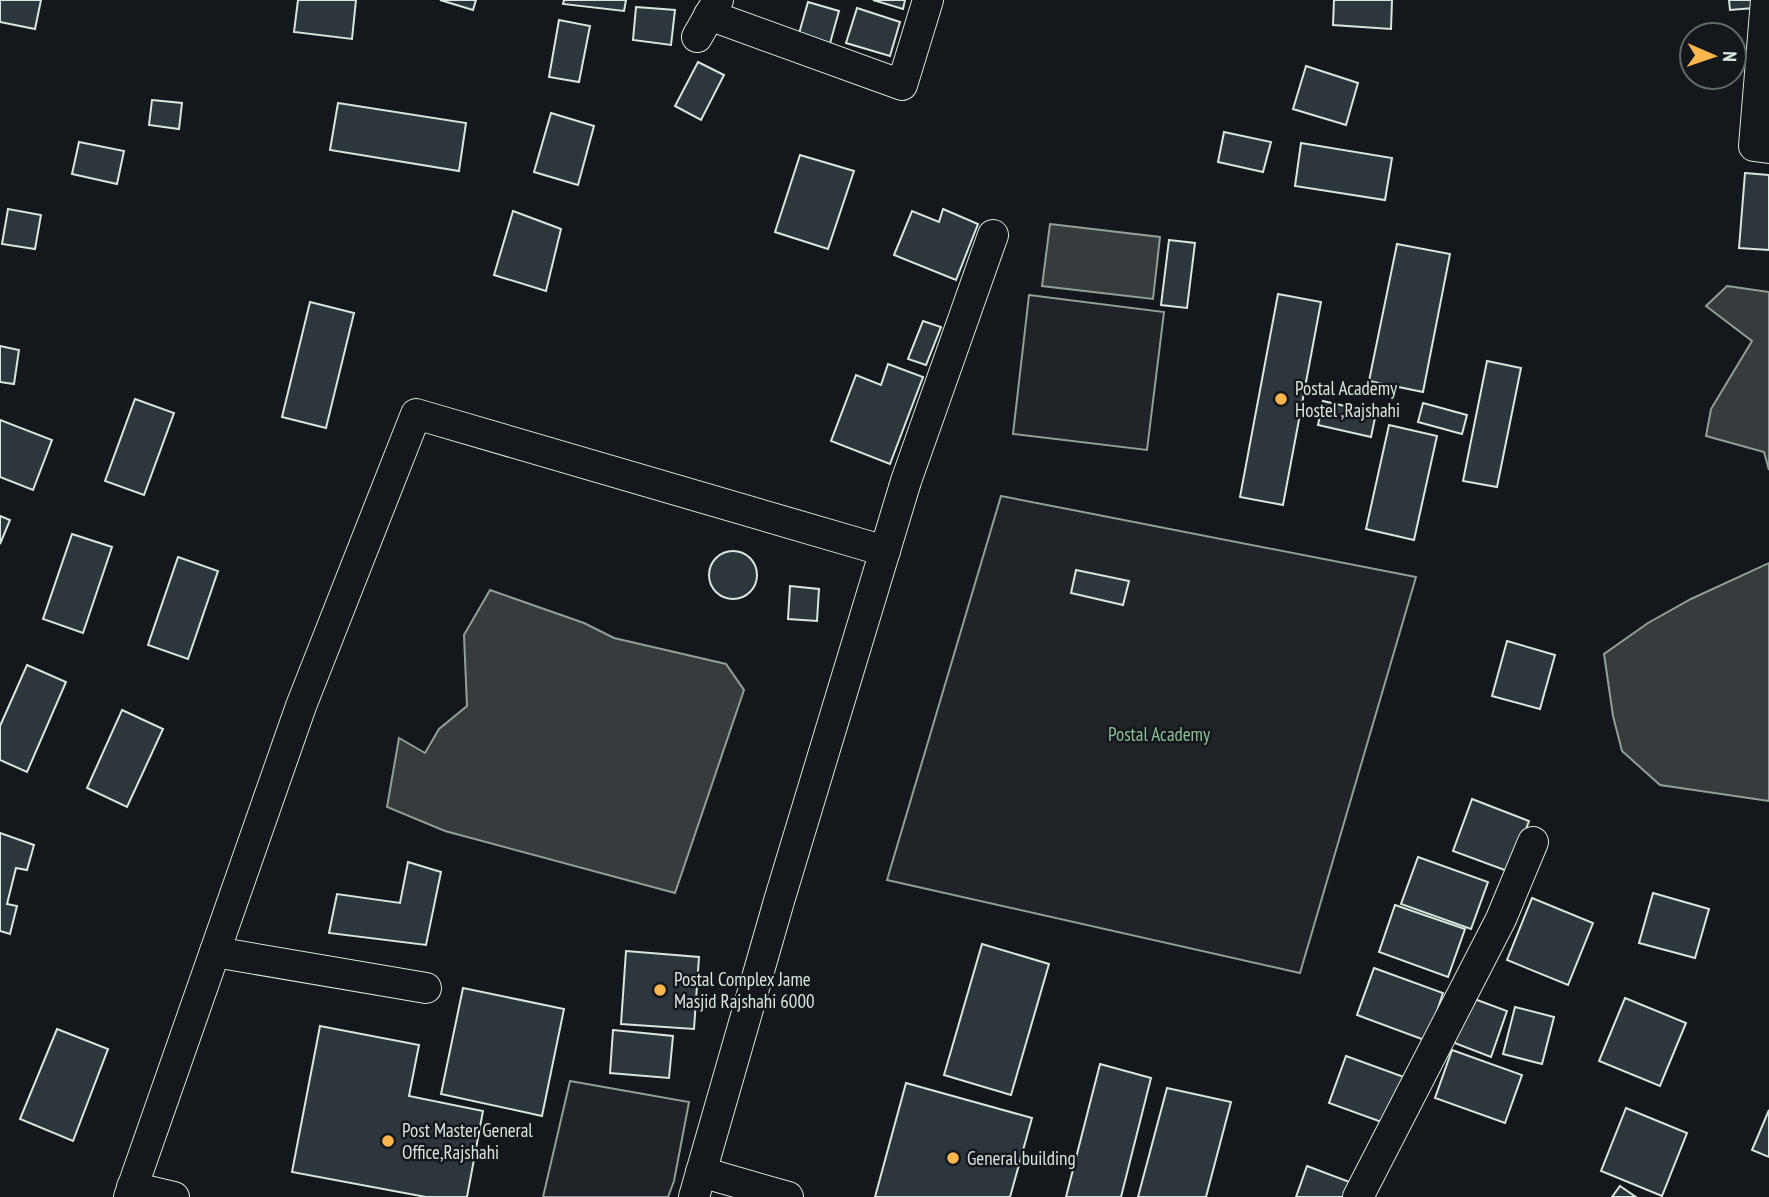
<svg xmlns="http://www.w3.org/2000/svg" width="1769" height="1197" viewBox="0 0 1769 1197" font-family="'PT Sans Narrow',sans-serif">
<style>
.green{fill:#202428;stroke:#939e99;stroke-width:2}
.water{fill:#363b3e;stroke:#939e99;stroke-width:2}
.building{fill:#2c363c;stroke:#d8e6dc;stroke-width:2}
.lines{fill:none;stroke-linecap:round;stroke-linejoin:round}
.minor-casing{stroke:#d8e6dc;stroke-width:32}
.minor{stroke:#14181c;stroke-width:30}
.poi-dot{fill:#ffb74d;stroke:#14181c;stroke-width:2.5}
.labels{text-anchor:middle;stroke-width:5;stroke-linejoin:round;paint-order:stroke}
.poi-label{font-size:19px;fill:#d8e6dc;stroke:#14181c;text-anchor:start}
.park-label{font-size:19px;fill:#8ac095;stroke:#14181c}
</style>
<rect width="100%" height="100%" fill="#14181c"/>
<g class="green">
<path d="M1029,295l135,17 -17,138 -134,-16z"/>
<path d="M1001,496l415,81 -116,396 -413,-93z"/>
<path d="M570,1081l119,21 -15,79 -6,16h-125z"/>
</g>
<g class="water">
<path d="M1050,224l110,13 -7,62 -111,-13z"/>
<path d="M1727,286l42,6v178l-5,-18 -58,-16 5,-27 41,-68 -46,-35z"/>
<path d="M1769,563v238l-109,-16 -38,-34 -9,-35 -9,-62 44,-31 43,-24z"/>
<path d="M490,590l94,33 30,15 112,26 18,26 -69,203 -230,-62 -58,-24 12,-69 26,15 14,-24 28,-23 -3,-71z"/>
</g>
<g class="building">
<path d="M0,0h41l-6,29 -35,-7z"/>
<path d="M298,0h58l-4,39 -58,-7z"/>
<path d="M440,0h36l-3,10z"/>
<path d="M564,0h62l-2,11 -61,-7z"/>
<path d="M873,0h32l-2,9z"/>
<path d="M1334,0h58l-1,29 -58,-4z"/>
<path d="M1729,0h25v8l-24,2z"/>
<path d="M808,2l31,9 -10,36 -31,-10z"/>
<path d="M636,7l39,3 -4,35 -38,-5z"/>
<path d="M857,8l43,14 -10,34 -44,-13z"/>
<path d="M559,20l31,6 -11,56 -30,-5z"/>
<path d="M698,62l26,13 -23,45 -26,-14z"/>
<path d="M1306,66l52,17 -12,42 -53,-16z"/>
<path d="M152,100l30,3 -3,26 -30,-4z"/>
<path d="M338,103l128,20 -7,48 -129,-21z"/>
<path d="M551,113l43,13 -16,59 -44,-13z"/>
<path d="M1224,132l47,10 -8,30 -45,-10z"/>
<path d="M79,142l45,9 -7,33 -45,-10z"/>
<path d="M1301,143l91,15 -7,42 -90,-14z"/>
<path d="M800,155l54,16 -26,78 -53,-17z"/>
<path d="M1745,173l24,2v75l-30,-2z"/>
<path d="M8,209l33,6 -6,34 -33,-5z"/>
<path d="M943,209l35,15 -22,56 -62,-25 18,-44 27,11z"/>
<path d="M513,211l48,18 -15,62 -52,-16z"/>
<path d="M1169,240l26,3 -8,65 -26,-3z"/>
<path d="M1397,244l53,10 -27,138 -54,-11z"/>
<path d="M1278,294l43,8 -38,203 -43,-8z"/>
<path d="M310,302l44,11 -28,115 -44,-11z"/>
<path d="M923,321l18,6 -15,38 -18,-6z"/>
<path d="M0,346l19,4 -5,34 -14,-2z"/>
<path d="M1487,361l34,7 -24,119 -34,-6z"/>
<path d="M888,364l35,13 -33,87 -59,-23 25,-66 25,10z"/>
<path d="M135,399l39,14 -30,82 -39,-14z"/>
<path d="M1323,401l53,12 -5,24 -53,-12z"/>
<path d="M1423,403l44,12 -5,19 -44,-12z"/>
<path d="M0,420l52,20 -19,50 -33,-13z"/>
<path d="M1389,425l48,11 -23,104 -48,-11z"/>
<path d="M0,516l10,4 -10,24z"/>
<path d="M72,534l40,13 -29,86 -40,-14z"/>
<circle cx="733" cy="575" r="24"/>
<path d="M178,557l40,14 -30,88 -40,-14z"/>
<path d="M1076,570l53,11 -6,24 -52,-12z"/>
<path d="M790,586l29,3 -2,32 -29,-2z"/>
<path d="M1507,641l48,14 -15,54 -48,-13z"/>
<path d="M27,665l39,17 -39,90 -27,-12v-34z"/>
<path d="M122,710l41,19 -36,78 -40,-19z"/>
<path d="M1472,799l57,22 -19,51 -57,-21z"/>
<path d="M0,833l34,12 -7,25 -11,-2 -9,36 10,2 -7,28 -10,-3z"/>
<path d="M1418,857l70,25 -17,47 -70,-25z"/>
<path d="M408,862l33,10 -15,73 -97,-12 8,-39 63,9z"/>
<path d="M1653,893l56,16 -14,49 -56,-15z"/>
<path d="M1532,898l61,25 -25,62 -61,-25z"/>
<path d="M1395,905l70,24 -17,48 -69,-25z"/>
<path d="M982,944l67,20 -38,131 -67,-20z"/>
<path d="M626,951l73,6 -5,72 -73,-5z"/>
<path d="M1374,968l69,25 -16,48 -70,-26z"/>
<path d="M463,988l101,21 -22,107 -101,-22z"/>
<path d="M1469,997l38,14 -16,46 -39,-15z"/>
<path d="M1625,998l61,25 -26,63 -61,-25z"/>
<path d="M1515,1007l39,10 -12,47 -39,-10z"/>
<path d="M320,1026l99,19 -10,51 74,15 -16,86h-41l-134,-25z"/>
<path d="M57,1029l51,20 -35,92 -53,-22z"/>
<path d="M613,1030l60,6 -4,42 -59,-5z"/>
<path d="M1452,1050l70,25 -17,48 -70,-25z"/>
<path d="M1346,1056l69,25 -17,47 -69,-25z"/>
<path d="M1100,1064l51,14 -30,119h-55z"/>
<path d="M906,1083l126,35 -22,79h-135z"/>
<path d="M1167,1088l64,14 -25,95h-68z"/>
<path d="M1626,1108l61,25 -25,63 -61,-25z"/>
<path d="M1769,1110v47l-17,-7z"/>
<path d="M1307,1166l48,18 -4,13h-55z"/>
<path d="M1620,1186l16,11h-24z"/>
</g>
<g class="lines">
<defs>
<g id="minor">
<path d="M1766,0l-12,146 15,2"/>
<path d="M709,15l193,70 26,-85"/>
<path d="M697,37l21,-37"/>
<path d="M215,952l211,36"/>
<path d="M701,1172l87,25"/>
<path d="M132,1187l42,10"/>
<path d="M129,1197l172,-491 115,-292 469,137"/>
<path d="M694,1197l85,-296 127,-420 87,-246"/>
<path d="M1358,1197l143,-278 32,-77"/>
</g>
</defs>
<use href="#minor" class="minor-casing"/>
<use href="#minor" class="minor"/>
</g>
<g class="poi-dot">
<circle cx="1281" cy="399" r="7"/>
<circle cx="660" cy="990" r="7"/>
<circle cx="388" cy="1141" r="7"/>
<circle cx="953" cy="1158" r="7"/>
</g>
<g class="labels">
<g class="poi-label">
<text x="1295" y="395">Postal Academy<tspan x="1295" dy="22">Hostel ,Rajshahi</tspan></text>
<text x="674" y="986">Postal Complex Jame<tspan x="674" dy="22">Masjid Rajshahi 6000</tspan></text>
<text x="402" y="1137">Post Master General<tspan x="402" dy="22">Office,Rajshahi</tspan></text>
<text x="967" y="1165">General building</text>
</g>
<g class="park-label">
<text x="1159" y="741">Postal Academy</text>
</g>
</g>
<g transform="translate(1713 56) rotate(92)"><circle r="33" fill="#14181c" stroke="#626a69" stroke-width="2"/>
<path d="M0-5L12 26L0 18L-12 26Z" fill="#ffb74d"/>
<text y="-10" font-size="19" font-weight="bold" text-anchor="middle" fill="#d8e6dc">N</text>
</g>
</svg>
